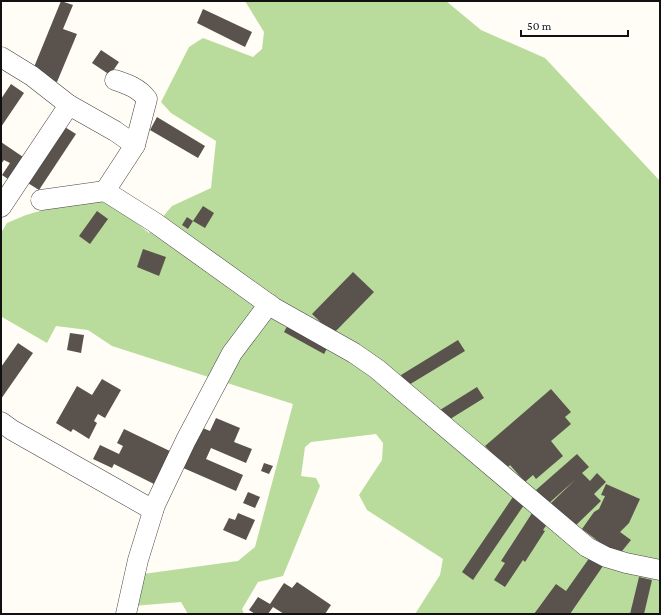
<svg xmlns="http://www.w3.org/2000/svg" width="661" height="615" viewBox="0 0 661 615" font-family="'Crimson Pro',serif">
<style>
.forest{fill:#b9dc9c}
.building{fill:#5a524d}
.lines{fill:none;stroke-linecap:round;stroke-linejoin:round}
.minor-casing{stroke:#444;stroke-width:21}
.minor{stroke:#fff;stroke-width:20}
</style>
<rect width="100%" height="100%" fill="#fffdf5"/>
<path class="forest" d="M245,1h201l35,29 64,28 115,123v433h-245l25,-39 3,-16 -76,-49 -8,-15 23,-35 1,-17 -7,-9 -65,8 -6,5 -4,29 15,2 4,8 -37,90 -25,6 -16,27 2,5h-56l-7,-12 -48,4 10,-32 95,-13 17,-14 38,-143 -181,-58 -24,-16 -32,-4 -9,17 -45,-26 -1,-1v-83l6,-10 19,-8 31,-9 51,-6 41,33 23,-27 39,-18 5,-47 -45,-28 -10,-11 28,-55 14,-9 50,19 9,-8 2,-17z"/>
<g class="building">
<path d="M61,1l12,4 -10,24 14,5 -20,48 -25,-10z"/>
<path d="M203,9l49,23 -7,15 -48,-24z"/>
<path d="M101,50l18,12 -9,13 -18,-12z"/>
<path d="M11,84l13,9 -23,34v-28z"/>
<path d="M157,117l48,29 -7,12 -48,-28z"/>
<path d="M60,124l16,10 -37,56 -16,-10z"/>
<path d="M1,142l28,19 -15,22 -12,-8 8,-12 -6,-3 -3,4z"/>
<path d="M203,206l11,7 -9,15 -12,-7z"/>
<path d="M97,211l11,8 -18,25 -11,-8z"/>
<path d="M187,217l6,4 -5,8 -6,-4z"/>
<path d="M143,249l23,8 -7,19 -22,-9z"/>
<path d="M353,272l21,20 -41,42 -21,-20z"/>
<path d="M290,321l40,22 -6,11 -40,-22z"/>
<path d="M70,333l14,2 -3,18 -14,-3z"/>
<path d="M458,340l7,11 -58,35 -6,-11z"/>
<path d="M18,343l15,10 -32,46v-32z"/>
<path d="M102,379l19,11 -16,28 -7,-4 -4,7 3,2 -8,16 -16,-10 -2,3 -15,-9 21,-37 15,9z"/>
<path d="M477,387l7,11 -37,23 -7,-11z"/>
<path d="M551,389l20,23 -6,5 6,7 -20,17 12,15 -27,23 -3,-4 -8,7 -15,-17 -4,4 -21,-23z"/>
<path d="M216,418l24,10 -6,14 18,7 -6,14 -35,-15 -5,11 37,16 -7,16 -55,-24 17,-41 12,5z"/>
<path d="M124,429l50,24 -16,33 -44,-22 -2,4 -19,-9 7,-14 19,9 4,-8 -6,-3z"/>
<path d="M577,454l12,13 -7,6 8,8 7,-8 9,9 -12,12 7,7 -28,27 -23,-24 26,-25 -28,25 -12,-14z"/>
<path d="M264,463l9,3 -4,8 -8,-3z"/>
<path d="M606,484l34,15 -11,24 -9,9 11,8 -13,16 -36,-27 12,-17 5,-3 6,-13 -4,-1z"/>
<path d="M248,492l12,5 -5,11 -12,-5z"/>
<path d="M515,494l11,8 -53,78 -11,-8z"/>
<path d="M534,510l16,10 -7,10 2,1 -20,31 -2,-2 -18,27 -11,-7 11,-17 -4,-2z"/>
<path d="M238,513l17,7 -9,20 -23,-10 6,-12 6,2z"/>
<path d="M590,557l13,9 -33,48h-36l22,-30 10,7z"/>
<path d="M639,577l13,3 -8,34h-14z"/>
<path d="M297,582l34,23 -6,9h-41l-11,-7 -5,7h-13l-6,-4 9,-13 12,7 14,-21 8,5z"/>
</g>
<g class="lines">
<defs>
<g id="minor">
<path d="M1,57l31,19 37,29 46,26 20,14 -30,46 49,31 120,86 80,45 23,16 210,178 19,10 20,6 34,7"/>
<path d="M115,80c12,4 24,8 32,19l-12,46"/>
<path d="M41,200l64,-9"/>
<path d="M1,207l68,-102"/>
<path d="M1,422l11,8 141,80"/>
<path d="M126,614l12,-54 17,-55 31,-65 46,-87 37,-49"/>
</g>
</defs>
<use href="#minor" class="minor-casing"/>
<use href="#minor" class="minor"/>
</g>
<rect width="661" height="615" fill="none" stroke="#111111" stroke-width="4"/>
<path d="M521 30v6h107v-6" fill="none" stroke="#111111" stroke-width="2"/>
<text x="527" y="30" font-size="12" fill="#111111" stroke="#ffffff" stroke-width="3" paint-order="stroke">50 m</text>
</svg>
